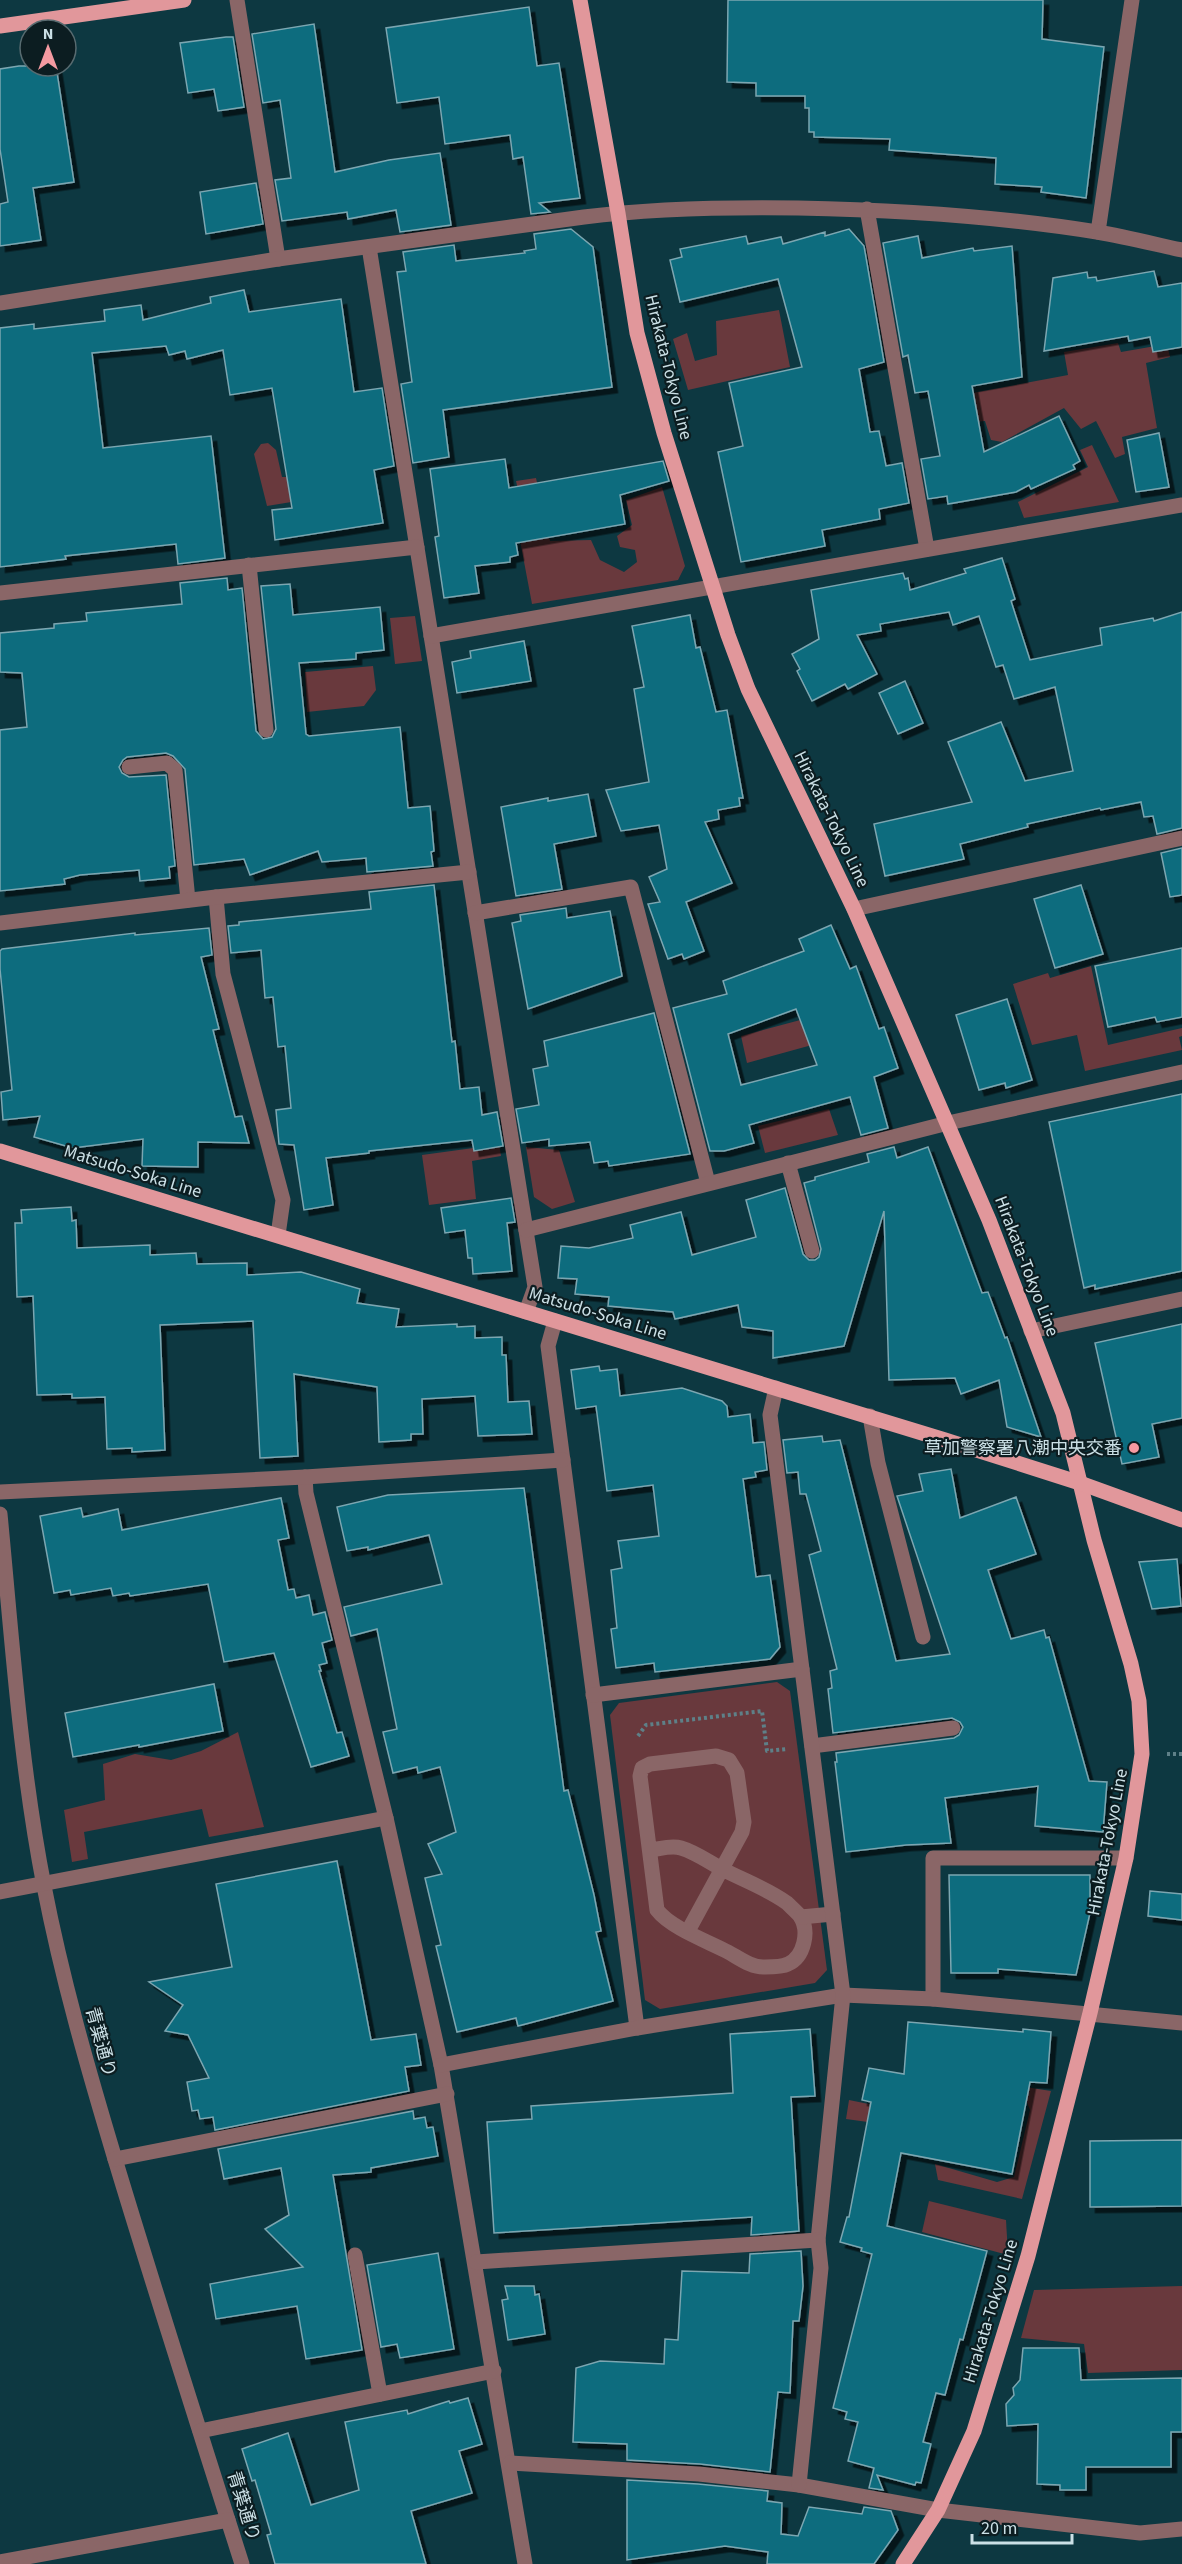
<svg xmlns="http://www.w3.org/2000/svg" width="1182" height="2564" viewBox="0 0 1182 2564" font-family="'Source Sans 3','Noto Sans JP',sans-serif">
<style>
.green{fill:#69393d}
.building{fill:#086c7e;stroke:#7ca6b1;stroke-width:1.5;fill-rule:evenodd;filter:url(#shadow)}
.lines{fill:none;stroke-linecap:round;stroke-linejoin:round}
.path{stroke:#5e8088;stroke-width:4;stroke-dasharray:3 3;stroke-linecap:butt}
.minor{stroke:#8a6667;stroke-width:15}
.major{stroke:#e1979b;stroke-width:15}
.poi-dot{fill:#f49aa1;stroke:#0c1d21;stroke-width:2}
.labels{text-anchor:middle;stroke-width:4.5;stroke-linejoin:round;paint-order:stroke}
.street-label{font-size:18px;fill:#cbe0e6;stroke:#0c1d21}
.poi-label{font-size:18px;fill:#cbe0e6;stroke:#0c1d21;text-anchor:end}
</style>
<defs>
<filter id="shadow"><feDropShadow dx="5.5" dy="5.5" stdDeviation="0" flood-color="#0009"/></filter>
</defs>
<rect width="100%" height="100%" fill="#0d3841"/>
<g class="green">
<path d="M779,310l11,57 -102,23 -15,-51 14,-6 8,28 22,-6 -1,-34z"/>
<path d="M1118,343l3,9 46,-8 3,13 -24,6 11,65 -35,9 3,17 -10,4 -19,-37 -15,8 -17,-21 -62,34 -11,-2 -6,-19 -11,1 -7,-28 101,-19 -4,-23z"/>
<path d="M268,443l8,7 6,27h38l8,19 -61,10 -13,-52 7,-10z"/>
<path d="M1092,445l27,57 -95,16 -6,-16 70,-35 -8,-17z"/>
<path d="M536,478l14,63 41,-1 9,20 24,12 13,-10 -2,-12 -15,-3 -3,-11 15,-11 -6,-25 36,-13 23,79 -7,14 -146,24 -17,-90 8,-2 -7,-31z"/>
<path d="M415,616l7,45 -27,3 -5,-46z"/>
<path d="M373,666l3,24 -12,16 -57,6 -2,-40z"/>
<path d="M1091,966l17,79 74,-17v8l-3,1 3,13 -97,21 -8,-36 -45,10 -19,-61 35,-11 2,5z"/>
<path d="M804,1019l8,26 -65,18 -6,-27z"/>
<path d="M829,1109l9,26 -73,18 -7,-27z"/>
<path d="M497,1131l4,25 -29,5 4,38 -47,6 -7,-50 66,-9z"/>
<path d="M526,1147l33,3 16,52 -23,7 -18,-12z"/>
<path d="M777,1682l13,9 37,279 -12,13 -155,26 -15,-9 -35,-285 9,-12z"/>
<path d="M238,1732l26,95 -55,10 -7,-28 -118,23 4,27 -16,3 -8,-52 41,-10 -2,-36 32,-10 36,6 30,-9z"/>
<path d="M915,2070l136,21 -29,108 -84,-19 -3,-16 62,18 17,-5 16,-67 -5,-13 -92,34 -87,-12 3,-19 59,12z"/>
<path d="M929,2201l77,19 2,35 -86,-23z"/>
<path d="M1182,2286v84l-94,3 -4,-29 -63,-6 13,-48z"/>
</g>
<g class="building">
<path d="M728,0h315l-1,39 62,8 -18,151 -45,-6 1,-5 -47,-3 1,-26 -107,-8 1,-11 -76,-2v-5h-5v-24h-4v-12h-49v-13l-29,-1z"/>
<path d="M529,7l8,59 22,-3 21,135 -41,5 11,9 -19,2 -8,-57 -10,2 -3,-24 -65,9 -6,-47 -42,6 -11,-75z"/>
<path d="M314,24l21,148 54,-12 51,-7 11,72 -51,7 -4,-22 -48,9 -1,-7 -65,9 -7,-41 16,-2 -11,-78 -17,3 -11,-69z"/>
<path d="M226,37h7l11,70 -26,4 -4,-22 -26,4 -8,-50z"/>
<path d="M19,66h37l18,116 -41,6 8,52 -41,6v-42l8,-2 -8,-53v-80z"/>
<path d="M256,183l7,41 -57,10 -6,-42z"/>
<path d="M571,229l22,18 19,140 -169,23 6,47 -36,6 -12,-79 11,-2 -15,-110 9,-1 -3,-19 51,-7 2,16 69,-8 -1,-2 12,-2 -2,-15z"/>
<path d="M849,229l15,17 20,116 -25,7 11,63 9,-1 7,35 16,-3 7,40 -30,6 1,10 -58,11 3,16 -84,16 -23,-110 25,-6 -14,-63 73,-16 -24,-88 -98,23 -10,-42 12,-3 -2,-8 66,-13 2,8 33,-7 2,7 42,-12v4z"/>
<path d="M918,236l4,22 51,-10 1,3 38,-5 10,131 -50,9 12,66 75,-36 21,45 -7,4 2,4 -44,20 -2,-4 -13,7 -68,12 -1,-8 -19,3 -7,-40 19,-3 -12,-65 -13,2 -7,-38 -5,2 -20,-114z"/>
<path d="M1154,271l4,16 24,-4v64l-29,5 -3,-15 -21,4 -1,-5 -84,15 9,-73 34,-6 1,6 8,-1 1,4z"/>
<path d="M244,290l5,22 92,-13 13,93 28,-4 12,78 -20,4 9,53 -108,17 -3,-30 20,-2 -20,-120 -42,7 -7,-45 -36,9 -2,-8 -16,4 -3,-9 -74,7 11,95 108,-12 14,122 -47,6 -2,-20 -111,12 1,3 -66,8v-239l34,-4v5l71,-8 -1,-11 37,-5 2,15 68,-17 -1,-6z"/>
<path d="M1159,433l10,54 -33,5 -9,-52z"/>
<path d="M505,459l4,29 154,-27 6,20 -49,14 5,29 -109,19 2,12 -8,2v5l-35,4 4,27 -35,5 -9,-61 4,-1 -9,-67z"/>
<path d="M1002,558l13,41 -4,2 19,59 72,-15 -2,-17 53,-10 1,3 28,-9v216l-25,6 -4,-18 -9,1 -3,-15 -40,8 -1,-2 -73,16 1,3 -68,17 4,15 -79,17 -11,-52 98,-22 -24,-60 53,-20 24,59 48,-10 -18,-84 -41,12 -11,-34 -7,2 -17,-51 -26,9 -4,-13 -69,12 1,7 -24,4 20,39 -29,15 -3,-5 -33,17 -15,-30 3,-2 -8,-15 27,-15 -8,-49 92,-17 2,6 3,-1 2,12 56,-17 -2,-4z"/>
<path d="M227,578l1,12 14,-2 14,143 7,8 9,-2 4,-8 -15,-143 29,-2 3,31 87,-8 4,43 -28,3v6l-57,4 7,71 3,2 91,-9 8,81 22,-2 4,45 -3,1 2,14 -66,6 -1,-14 -44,4 -4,-11 -68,24 -6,-16 -50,6 -9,-96 -12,-13 -7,-3 -39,4 -4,3 -4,7 3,6 7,4 37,-2 9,91 -6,1 1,11 -30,3 -1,-11 -59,5 -16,4 1,5 -65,7v-161l27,-3 -5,-54 -22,-1v-39l54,-5v-4l33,-3 -1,-8 96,-9 -2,-21z"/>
<path d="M690,615l6,33 4,-1 16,65 11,-2 16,88h-4l1,8 -22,4 1,9 -14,3 27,61 -46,19 18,49 -20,8 -2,-5 -14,5 -20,-55 12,-2 -11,-25 18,-8 -8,-44 -38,6 -15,-41 43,-8 -15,-93 10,-2 -12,-61z"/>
<path d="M524,641l7,40 -74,12 -5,-31 19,-4 -1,-7z"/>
<path d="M905,681l18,42 -25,11 -19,-41z"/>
<path d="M588,794l8,42 -42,8 8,45 -46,7 -15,-89 47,-9v3z"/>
<path d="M1182,848v47l-12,2 -9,-44z"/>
<path d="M434,885l17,149 1,8 3,-1 5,48 19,-2 3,28 15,-3 6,34 -29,5 -2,-11 -103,11v2l-43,5 7,47 -29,5 -10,-65 -15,-1 -3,-34 15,-2 -6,-62 -7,1 -5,-50 -8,1 -4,-48 -30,3 -3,-27 11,-1v-3l132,-13 -2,-17z"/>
<path d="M1081,885l22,69 -48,14 -21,-69z"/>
<path d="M566,908l1,10 43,-7 12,65 -94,33 -16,-86 9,-2 -1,-6z"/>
<path d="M831,925l19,44 6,-3 23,63 5,-2 14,41 -24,9 14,51 -27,7 -11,-38 -101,28 5,18 -30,8h-14l-37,-143 54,-14 -4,-13 81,-30 -5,-12zM796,1009l21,56 -76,20 -13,-51z"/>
<path d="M209,928l3,27 -11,2 18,72 -6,1 22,87 7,-1 7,27 -51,-1v25l-56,-1 1,-27 -70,9 -39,-11 6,-21 -37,4 -2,-28 11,-2 -12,-121v-18l2,-2 133,-16v2z"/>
<path d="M1182,948v69l-25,5 -2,-5 -47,10 -13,-61z"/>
<path d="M1007,999l25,81 -26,8 -1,-5 -26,7 -23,-75z"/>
<path d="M654,1013l36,141 -81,12 -1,-5 -14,2 -4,-21 -41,4v-7l-27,4 -6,-34 23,-4 -6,-36 15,-3 -4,-25z"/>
<path d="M1182,1094v177l-87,18v-4l-11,3 -35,-166z"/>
<path d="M894,1147l3,11 31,-11 54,146 6,-1 17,46 2,-1 34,100 -34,-10 -8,-47 -38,14 -6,-16 -66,2 -5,-169 -40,135 -71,12v-27l-31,-4 -4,-22 -63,14 -2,-7 -65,-6 1,-9 -34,-3 2,-15 -19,-1 3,-32 28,2 44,-10 -3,-13 51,-13 11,43 64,-18 -10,-37 39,-12 18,66 6,6h6l4,-3 2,-8 -17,-66 11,-3v-3l54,-15 -2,-8z"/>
<path d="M511,1198l4,24 -8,1 5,48 -39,3 -1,-16h-4l-3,-28 -20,3 -4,-25z"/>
<path d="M71,1207l1,14 4,-1 1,28 73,-3v10l46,-2 1,11 50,-1v12l54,-3 59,17 -3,14 42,6 -3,18 61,-3v3l18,-1v12l27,-1v18h4l2,47 21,-1 3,33 -54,2 -3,-40 -53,3 1,35h-12v6l-32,2 -2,-55 -83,-13 4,82 -38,2 -7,-137 -93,4 5,125 -33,2v-4l-25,1 -2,-52 -33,1v-4l-35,1 -4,-99 -16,1 -2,-74h7l-1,-13z"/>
<path d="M1182,1324v94l-30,6 7,33 -37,7 -27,-121z"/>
<path d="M599,1366l1,5 17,-2 3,27 62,-8 40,13 5,5 1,11 22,-3 3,29 11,-1 3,28 -12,2 1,5 -13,2 13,98 14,-2 10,72 -10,12 -115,13 -1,-9 -38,5 -5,-39 6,-1 -6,-58 11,-2 -4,-27 41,-5 -6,-51 -46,6 -11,-85 -20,3 -5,-39z"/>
<path d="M822,1436l1,6 17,-2 56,221 54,-7 -53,-158 26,-5 -4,-17 32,-5 9,49 56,-21 20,57 -48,16 23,69 33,-9 2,8 3,-1 40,144 18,1 -4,50 -68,-6 3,-40 -93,12 6,45 -45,2 -60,7 -11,-90h2l-1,-9 118,-15 5,-3 4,-8 -3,-5 -8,-4 -119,15 -5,-44 4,-1 -2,-17 7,-2 -28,-114 12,-4 -15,-57h-6l-2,-22 -11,1 -4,-33z"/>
<path d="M524,1488l40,303 4,-1 26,105 7,36 -5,1 17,69 -95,25 -2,-8 -59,14 -21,-86 5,-1 -16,-67 17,-4 -14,-30 28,-12 -16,-65 -22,6 -1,-6 -24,6 -10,-41 14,-3 -20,-100 -26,7 -7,-29 98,-23 -13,-49 -61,15v-3l-21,4 -10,-44 51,-12z"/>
<path d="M281,1498l8,40 -11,2 10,50 6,-1 2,9 13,-3 4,20 12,-3 7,28 -10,3 5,20 -8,2 2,6h-2l18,62 5,-1 7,24 -38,11 -37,-114 -50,9 -16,-78 -78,12 -1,-3 -16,3 -2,-8 -40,7 -1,-5 -16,3 -14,-77 41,-8 2,9 35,-8 4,21z"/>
<path d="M1177,1559l4,47 -29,3 -13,-47z"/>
<path d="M214,1684l9,47 -84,16v-2l-66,12 -8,-44z"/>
<path d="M337,1861l34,179 45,-6 5,31 -16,2 4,24 -194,39 -2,-13 -13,2 -2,-9 -6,1 -5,-29 22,-4 -21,-43 -23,-4 18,-26 -34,-23 83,-15 -16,-83z"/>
<path d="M949,1875h141v38l-14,62 -78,-6v4h-47z"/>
<path d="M1150,1891l32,3v26l-34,-4z"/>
<path d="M908,2022l115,10v-3l28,3 -4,51 -17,-1 -18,92 -111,-21 -14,73 100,25 -24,89 -3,-1 -15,56 -9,-2 -13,49 8,2 -10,39 -5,-1 -1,3 -38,-10 6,15 -14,-2 5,-20 -26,-7 10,-39 -13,-3 2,-7 -14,-4 39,-154 -11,-3 1,-3 -22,-6 7,-25h2l22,-115 -9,-2 7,-32 35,6z"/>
<path d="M810,2029l5,67 -24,1 8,134 -48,4 1,-18 -258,16 -7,-111 45,-3 -1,-13 202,-13 -3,-59z"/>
<path d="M413,2111l1,8 11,-2 2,11 6,-1 5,29 -67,12v4l-38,3 29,175 -56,9 -9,-53 -81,13 -6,-35 93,-17 -38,-38 24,-14 -8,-47 -57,11 -6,-30z"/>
<path d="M1182,2140v66l-92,1v-66z"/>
<path d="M801,2251l2,35 -4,35h-6l-3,72 -12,-1 -8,80 -70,-8 -73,-4v-16l-54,-2 3,-74 24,-7 64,3 1,-25 13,1 4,-69 67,2 1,-19z"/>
<path d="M438,2253l16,96 -54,9 -3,-14 -16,3 -14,-82z"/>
<path d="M505,2286h29l1,9 4,-1 6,40 -37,6 -6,-40 6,-1z"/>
<path d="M1023,2348h56l2,32 101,-2v54h-11v35h-85v23h-26v-5l-23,-1 1,-60 -31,2 -1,-22 8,-9 -1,-7 7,-8z"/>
<path d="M468,2398l14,46 -23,7 13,42 -61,18 15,53h-151l-8,-29 4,-1 -16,-54 -3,1 -10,-32 46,-16 23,72 48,-15 -14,-68 62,-12 1,4 41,-13 1,2z"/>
<path d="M627,2480l71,4 70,7 -1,10 15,2 -1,31 17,2 11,-29 53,7 2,-7 27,4 7,19 -24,34h-107l1,-12 -43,-6 -98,14z"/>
</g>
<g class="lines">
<g class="path">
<path d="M638,1736l8,-11 116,-14 5,40 20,-2"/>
<path d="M1167,1754h15"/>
</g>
<g class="minor">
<path d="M237,0l41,259"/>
<path d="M867,209l60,340"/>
<path d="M1098,232l34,-232"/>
<path d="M369,247l166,1040 -9,25"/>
<path d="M0,303l278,-44 306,-42c71,-9 142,-10 214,-9 100,2 200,8 299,24 29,5 57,12 85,18"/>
<path d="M249,565l17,165"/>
<path d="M0,593l417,-46"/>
<path d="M431,636l751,-131"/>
<path d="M129,767l38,-4 8,7 13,130"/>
<path d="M216,897l7,77 60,226 -5,35"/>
<path d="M854,909l328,-71"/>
<path d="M475,913l156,-26 77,296"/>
<path d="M0,923l216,-26 253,-25"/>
<path d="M788,1163l24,88"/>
<path d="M526,1230l422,-107 234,-51"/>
<path d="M555,1321l-7,25 89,682"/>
<path d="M1031,1331l151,-32"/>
<path d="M870,1416l8,47 45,174"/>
<path d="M305,1477l1,16 80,325 55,247 84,499"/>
<path d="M0,1492l305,-15 258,-17"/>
<path d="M0,1514c12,124 20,249 44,372 18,93 44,183 71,273 41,136 84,270 127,405"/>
<path d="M593,1695l209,-26"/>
<path d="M812,1746l141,-18"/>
<path d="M650,1850c10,-1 21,-5 31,-2 14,4 28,14 41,21 21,11 46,20 65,34 4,4 10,9 13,13 10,15 4,41 -12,48 -6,3 -17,3 -23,3 -13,1 -26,-9 -37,-15 -21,-11 -57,-24 -71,-42l-17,-134 2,-8 8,-4 66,-8 13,4 8,13 7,49 -2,10 -54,99"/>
<path d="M0,1892l386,-74"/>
<path d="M801,1917l32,-3"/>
<path d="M933,1999v-141h193"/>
<path d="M441,2065l196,-37 206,-33 90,4 249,24"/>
<path d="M115,2159l332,-65"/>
<path d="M355,2255l25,139"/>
<path d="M476,2262l342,-22 25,-245 -73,-580 6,-27"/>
<path d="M200,2431l294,-60"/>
<path d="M510,2463l189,11 100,11 139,25 202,23 42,-4"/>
<path d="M799,2485l22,-217 -3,-28"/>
<path d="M0,2562l228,-42"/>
</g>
<g class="major">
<path d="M580,0l38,213 19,120 27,100 64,202 20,54 106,220 135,311 74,193 31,127 37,124 8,37 3,53 -16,104 -36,155 -62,243 -54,175 -36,79 -35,54"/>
<path d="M0,26l184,-26"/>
<path d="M0,1151l945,289 135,43 102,37"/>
</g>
</g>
<circle class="poi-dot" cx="1134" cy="1448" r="6"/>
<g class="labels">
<g class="street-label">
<text transform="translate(669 367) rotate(76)" y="6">Hirakata-Tokyo Line</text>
<text transform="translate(832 819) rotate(64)" y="6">Hirakata-Tokyo Line</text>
<text transform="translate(133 1171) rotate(17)" y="6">Matsudo-Soka Line</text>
<text transform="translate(1027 1266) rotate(69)" y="6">Hirakata-Tokyo Line</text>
<text transform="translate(598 1313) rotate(17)" y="6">Matsudo-Soka Line</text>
<text transform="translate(1107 1842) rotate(-79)" y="6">Hirakata-Tokyo Line</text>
<text transform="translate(101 2042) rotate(75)" y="6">青葉通り</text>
<text transform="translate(990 2311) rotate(-73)" y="6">Hirakata-Tokyo Line</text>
<text transform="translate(244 2506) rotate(73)" y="6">青葉通り</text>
</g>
<g class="poi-label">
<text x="1122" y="1454">草加警察署八潮中央交番</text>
</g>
</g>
<g transform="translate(48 48)"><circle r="28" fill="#0c1d21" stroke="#586b70" stroke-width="1.5"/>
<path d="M0-4.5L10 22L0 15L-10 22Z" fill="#f49aa1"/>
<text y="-9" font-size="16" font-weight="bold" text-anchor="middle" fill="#cbe0e6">N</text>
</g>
<path d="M972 2534v9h100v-9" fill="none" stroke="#cbe0e6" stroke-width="3"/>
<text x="981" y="2534" font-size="18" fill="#cbe0e6" stroke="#0c1d21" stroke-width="4.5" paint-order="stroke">20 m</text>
</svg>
